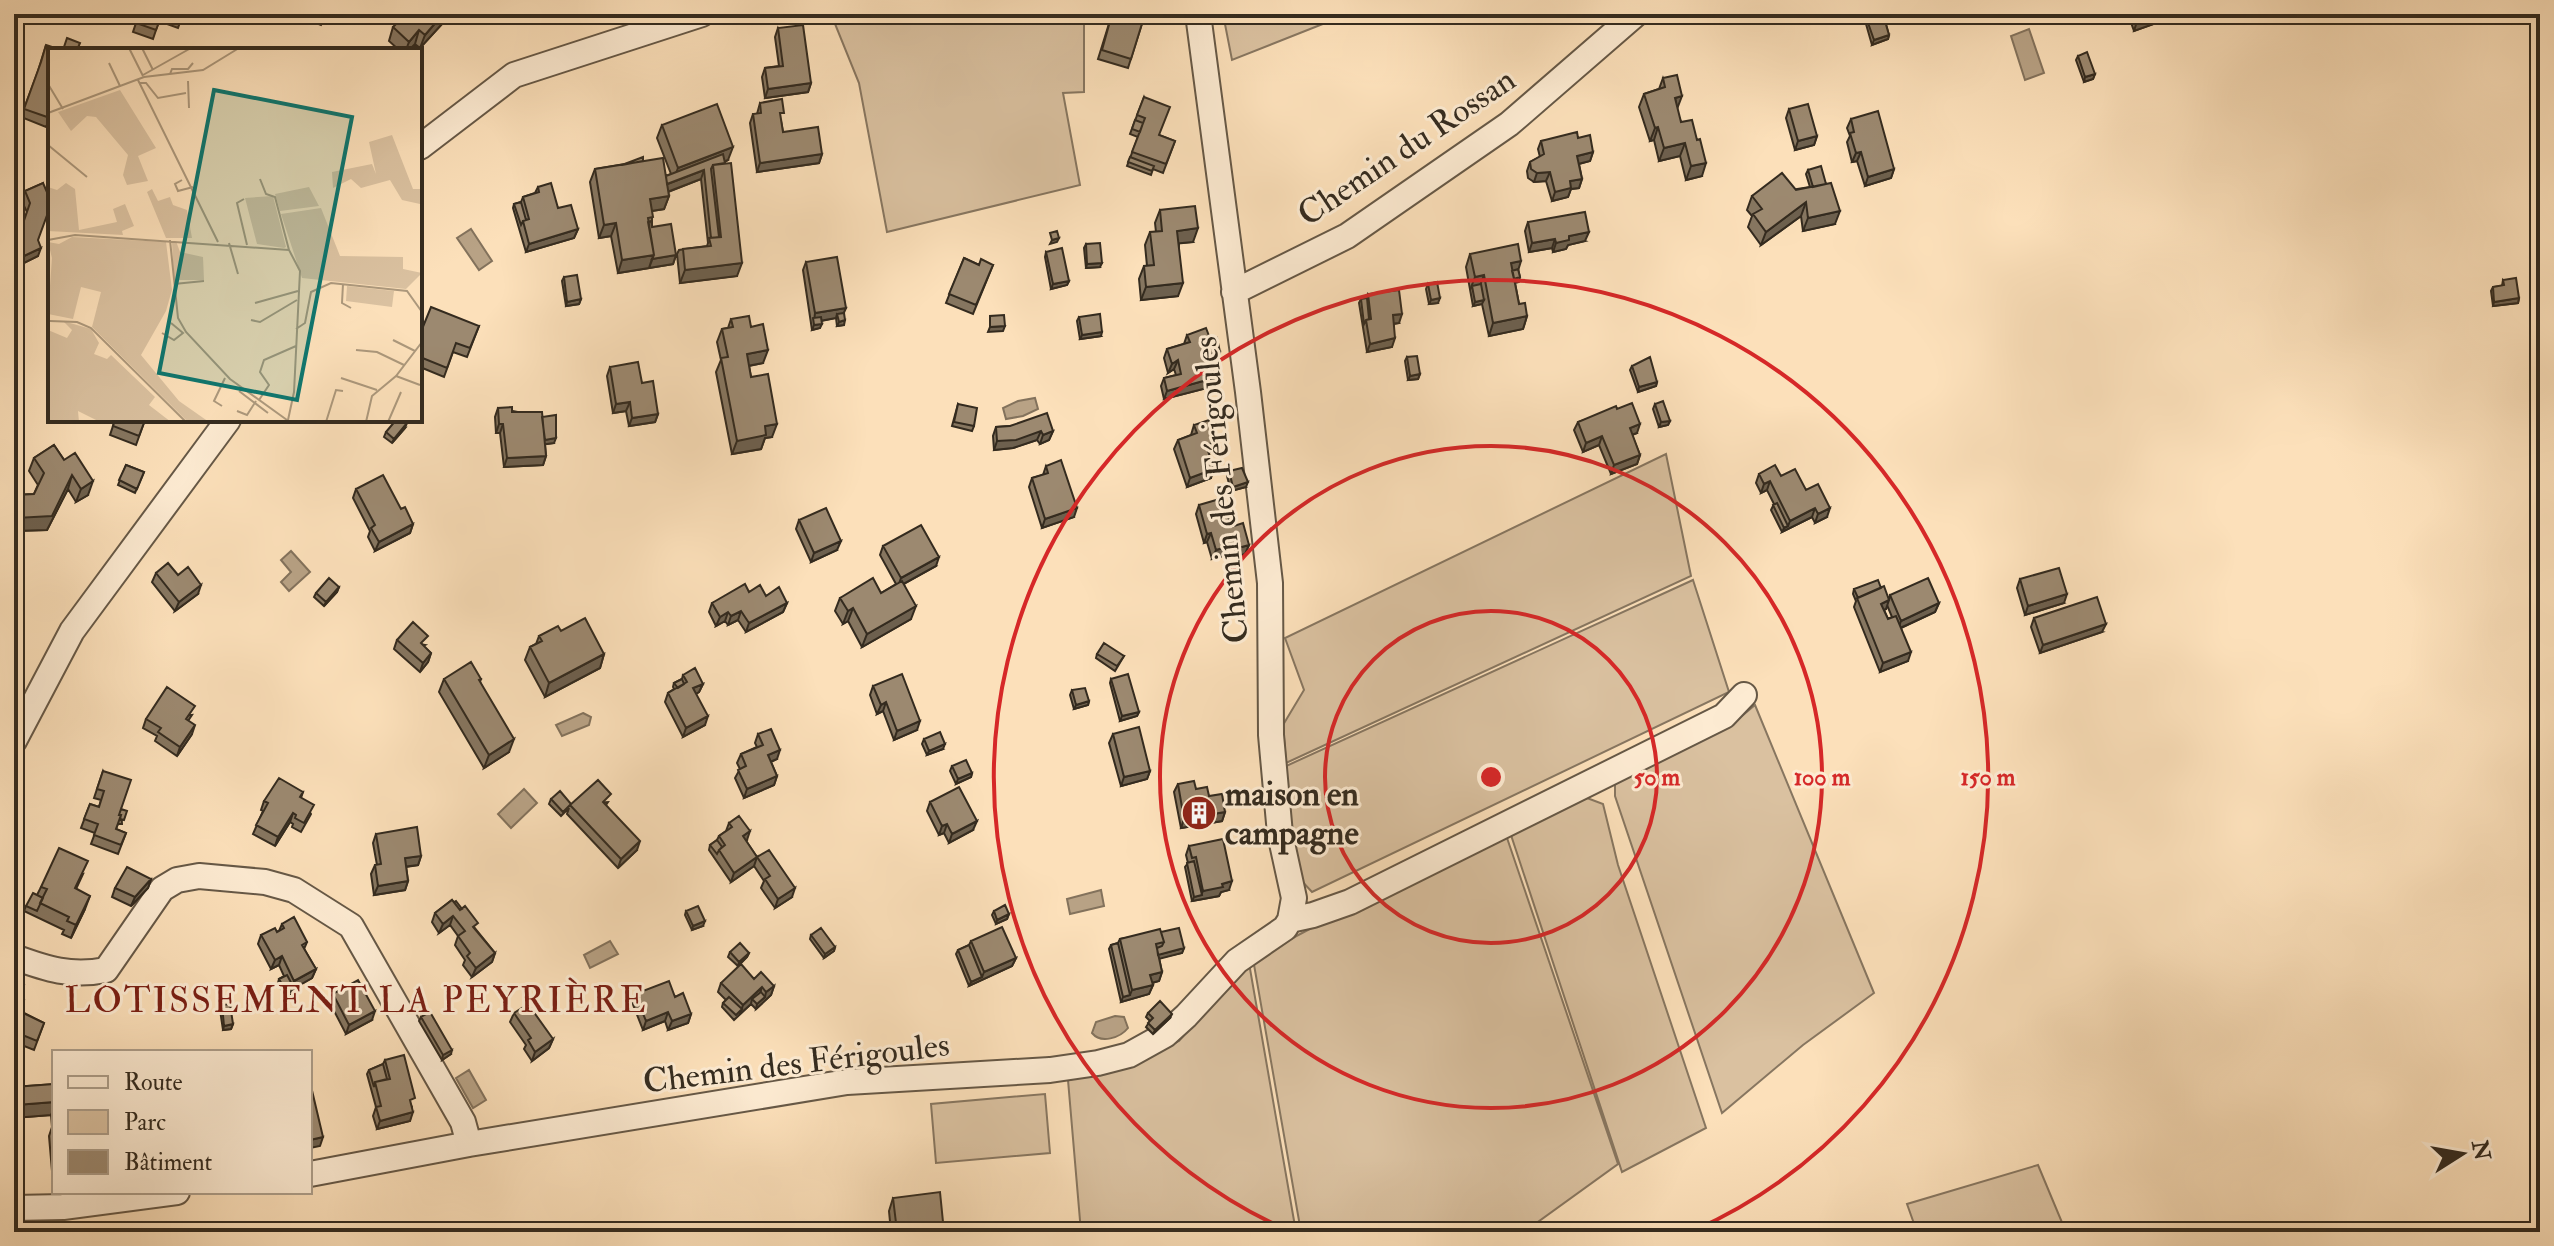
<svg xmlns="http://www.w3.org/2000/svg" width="2554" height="1246" font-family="'IM FELL Double Pica',serif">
  <rect width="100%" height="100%" fill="#fce0ba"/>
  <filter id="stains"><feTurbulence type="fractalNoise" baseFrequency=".0025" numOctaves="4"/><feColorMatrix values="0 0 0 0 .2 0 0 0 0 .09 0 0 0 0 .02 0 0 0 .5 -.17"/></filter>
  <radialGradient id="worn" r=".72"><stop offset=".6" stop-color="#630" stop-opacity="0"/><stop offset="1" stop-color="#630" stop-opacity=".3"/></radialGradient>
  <!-- green -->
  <path fill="#dac1a0" stroke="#877660" stroke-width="2" d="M831,14H1084V92L1063,93L1080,185L887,232L859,83Z
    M1223,14H1348L1232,60Z
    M1666,454L1691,576L1286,763L1283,725L1304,690L1285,638Z
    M1693,580L1729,692L1312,892L1298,877L1284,767Z
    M1755,705L1874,993L1803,1045L1722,1113L1615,796V781L1736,721Z
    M1587,798L1603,804L1618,865L1706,1128L1622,1172L1510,832Z
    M1506,835L1618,1164L1524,1232H1301L1253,959L1321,923Z
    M1249,963L1296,1232H1081L1068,1080L1126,1068L1179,1041Z
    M1045,1094L1050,1153L936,1163L931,1104Z
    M2038,1165L2066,1232H1917L1907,1204Z"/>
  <!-- water -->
  <path fill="#b8a285" stroke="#83725c" stroke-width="2" d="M2029,29L2044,73L2025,80L2011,36Z
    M471,229L492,261L479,270L457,238Z
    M1035,398L1038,409L1023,416L1006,419L1003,408L1018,401Z
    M291,551L310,572L289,591L281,582L291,572L281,560Z
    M583,713L591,717L589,725L562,736L556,725Z
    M524,789L537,803L511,828L498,814Z
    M1101,890L1104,906L1070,914L1067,899Z
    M610,941L618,954L590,968L584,955Z
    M1115,1016L1124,1017L1128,1028C1120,1038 1101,1044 1092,1033L1096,1022Z
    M469,1070L486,1100L473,1108L456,1078Z"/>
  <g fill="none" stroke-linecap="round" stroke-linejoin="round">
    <!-- minor casing -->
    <g stroke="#665846" stroke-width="28">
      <path id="minor" d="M420,147L514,75L702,14
        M1234,292L1347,236L1509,124L1636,14
        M14,741L72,631L228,420
        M1290,920L1313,915L1350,902L1724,716L1744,695
        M14,957C47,969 71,977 106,970L162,889L177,880L199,876L265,882L294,890L351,926L463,1122L469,1144
        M310,1174L469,1144L847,1082L1050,1070L1098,1063L1129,1055L1165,1035L1186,1016L1237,961L1285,928L1290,920L1294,898L1280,834L1271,735L1270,583L1248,392L1198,14
        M14,1208L63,1207L177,1192"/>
    </g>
    <!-- minor -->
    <use href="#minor" stroke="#fdebd2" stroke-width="24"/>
  </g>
  <!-- wall -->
  <path fill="#867660" stroke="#342b1f" stroke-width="2" fill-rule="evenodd" d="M139,14H183L178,28L159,21L153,39L133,32Z
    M293,14H326L321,25Z
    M1112,14H1145L1128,68L1098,59Z
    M1871,14H1883L1889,35L1888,39L1872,45L1866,24L1867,20L1873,18Z
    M2128,14H2177L2176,16L2134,31Z
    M409,20L442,24L420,48L415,44L409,50H399L389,41L393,27Z
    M778,28L811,83L808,92L765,98L762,77L765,68L779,66L775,37Z
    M46,45L50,117L46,127L21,117L38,71Z
    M2078,56L2095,74L2093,79L2084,82L2076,60Z
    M1663,78L1681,122L1702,176L1686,180L1680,156L1659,161L1654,140L1650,141L1639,107L1644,94L1659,89Z
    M1144,97L1159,135L1175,141L1163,173L1153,169L1151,175L1127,166L1138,137L1130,134Z
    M760,103L781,121L783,132L822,154L819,163L757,172L750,123L753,114H757Z
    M1789,109L1817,136L1814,145L1795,150L1786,118Z
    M1851,119L1894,169L1891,178L1865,186L1857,161L1852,162L1847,142L1850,136L1847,128Z
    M662,125L728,160L725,162L737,276L680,283L677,254L679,250L707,246L708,243L701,179L668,192L669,196L664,209L652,211V227L676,255L673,264L618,273L611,236L599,238L590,182L595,169L643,161L666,176L671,174L657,138Z
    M1578,138L1593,152L1590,161L1579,164L1582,179L1579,188L1571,189L1568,197L1552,201L1546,181L1534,182L1528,178L1527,171L1530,162L1540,157L1538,149L1541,141Z
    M1808,170L1835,224L1803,231L1801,216L1761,245L1748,227L1752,216L1747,210L1752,196L1810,187L1806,174Z
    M43,183L38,240V256L14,268V238L18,236L27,212L21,200L25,191Z
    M538,187L578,229L574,238L526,252L513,208L514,204L521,202L523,197L535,193Z
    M1160,210L1193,242L1179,243L1178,296L1141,300L1139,279L1144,266H1147L1145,245L1150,232H1156L1155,223Z
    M1528,222L1585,241L1568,245L1566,249L1553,252L1552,248L1529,252L1525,231Z
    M1086,244L1100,267L1086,268L1084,248Z
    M1046,252L1069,281L1067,285L1051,289L1045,257Z
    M1470,254L1518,269L1520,277L1519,282L1515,283L1519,304L1527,316L1523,329L1489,336L1482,304L1473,306L1466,267Z
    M964,258L979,265H993L973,314L946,303Z
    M806,262L844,313V325L837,326L836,318L821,321L820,328L812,330L803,270Z
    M564,277L581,299L579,304L566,306L562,281Z
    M2503,280L2519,298L2518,303L2493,306L2491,291L2493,287L2502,286Z
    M1428,284L1438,303L1429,304L1426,289Z
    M1368,294L1399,323L1394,324L1392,347L1367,352L1359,303L1361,299L1367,298Z
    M1079,317L1101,336L1080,339L1077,321Z
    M731,319L751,327L763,363L749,366L751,377L772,437L765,438L761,449L732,454L716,372L721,360L717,342L722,329L728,328Z
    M479,326L467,357L453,352L444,377L420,367V334Z
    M1187,335L1217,361L1211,362L1214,378L1211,387L1164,399L1161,386L1164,378L1176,375L1174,369L1168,373L1164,358L1167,349L1184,344Z
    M1407,357L1420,374L1418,379L1408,380L1405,361Z
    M1632,366L1657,382L1656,386L1638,392L1630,370Z
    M610,367L642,383L658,414L655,422L629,426L626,411L613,413L607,376Z
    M958,404L974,426L972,431L952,426Z
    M1655,404L1670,421L1668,425L1659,427L1653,409Z
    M498,408L542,417L554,443L545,444L546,456L543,465L504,467L500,433H496L495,417Z
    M1617,409L1637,433L1632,435L1640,455L1637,464L1611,474L1599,445L1583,452L1574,430L1578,422Z
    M115,420H145L136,445L110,435Z
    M1194,425L1216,442L1213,451L1209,452L1211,478L1187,487L1174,449L1178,440L1191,435Z
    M1010,426L1053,431L1049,440L1040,444L1037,440L1013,448L994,450L993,436L996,427Z
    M405,428L392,443L384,437L386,432Z
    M54,445L88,495L76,502L68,489L47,530L14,531L15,495L34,494L38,485L29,471L34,458Z
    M126,465L144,472L135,493L118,485Z
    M1046,466L1074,517L1042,528L1029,487L1032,478L1043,475Z
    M1229,471L1246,487L1231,491L1227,476Z
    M1759,474L1781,476L1806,490L1827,517L1815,523L1812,517L1782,532L1771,510L1774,504L1767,490L1761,493L1756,483Z
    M356,489L401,509L413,524L410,533L375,551L368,537L370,531L353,498Z
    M1199,505L1231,527L1249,545L1245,554L1234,557L1233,553L1212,559L1207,542L1204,543L1196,514Z
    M799,520L837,550L811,562L796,529Z
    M883,546L936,566L904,584L911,619L862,647L848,621L843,624L835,611L840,598L881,593L896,584L880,555Z
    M156,573L198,594L175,611L152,582Z
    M2020,579L2064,603L2025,615L2017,588Z
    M339,587L337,592L324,606L314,597L316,593Z
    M1881,588L1889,599L1890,595L1939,603L1935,612L1901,628L1908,661L1880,672L1854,607L1856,601L1853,594L1854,589ZM1887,605L1892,617L1888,619L1884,610L1886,609Z
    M749,592L787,603L783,612L746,632L738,620L728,625L725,621L716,626L709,612L712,603Z
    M2034,618L2102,632L2040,653L2031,627Z
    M561,631L604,654L600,668L545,697L525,660L530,647L536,644L539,636Z
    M397,640L425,645L423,646L431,653L428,662L420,672L394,649Z
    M1097,654L1124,656L1115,671L1096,658Z
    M683,675L703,684L699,692L696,694L705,725L683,737L665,702L668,693L674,689L673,687L674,683L682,679Z
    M444,679H481L480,682L509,752L484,768L439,692Z
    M1111,679L1139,712L1137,716L1120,721L1110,683Z
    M873,686L917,730L894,740L883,711L877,714L870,695Z
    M1072,690L1089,701L1088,705L1074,709L1070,695Z
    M192,715L188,721L192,734L177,756L155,741L157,736L143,728L146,719Z
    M758,734L777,759L771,762L777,776L774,785L744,798L735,778L740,769L737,763L741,754L757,747L755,743Z
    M1113,734L1150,771L1147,779L1121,786L1109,743Z
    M924,739L943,749L927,755L922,744Z
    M952,766L972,773L971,777L956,784L950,771Z
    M103,771L121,809L122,824H118L116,829L126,833L118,854L91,844L95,833L81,828L90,804L99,807L101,800L94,798Z
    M1178,784L1196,789L1209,796L1225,812L1222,821L1181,828L1174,792Z
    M303,792L301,798L311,814L301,832L292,827L293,824L290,822L275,846L253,834L263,811L261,810L264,801Z
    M551,799L571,804L608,802L606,805L637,850L618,868L567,814L569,808L561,816L549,804Z
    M930,802L973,830L949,843L944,833L939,835L927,811Z
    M729,823L747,840L746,841L757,857L792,897L775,908L761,888L764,881L754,866L731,882L709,850L710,845L717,840L719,836L726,831Z
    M376,834L421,856L418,865L406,867L408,881L405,890L374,895L371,874L375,865H377L373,843Z
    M1189,846L1229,890L1221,892L1219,896L1192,901L1185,867L1188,863L1186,855Z
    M83,874L76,889L85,909L71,938L62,934L64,930L24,911L26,906L37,895L41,887Z
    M151,879L148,888L131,906L112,897L115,888Z
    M452,900L495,953L492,962L472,977L463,965L465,960L455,945L458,936L450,925L439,933L432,922L435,913Z
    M686,911L703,926L692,930L685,915Z
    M994,911L1009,914L1007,919L996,924L992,915Z
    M282,924L307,942L304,949L316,969L312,978L294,988L295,990L293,994L285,998L278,983L279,979L284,976L279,965L271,969L258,944L261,935L279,931Z
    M1161,932L1184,948L1182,953L1159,958L1162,972L1159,981L1152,983L1153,985L1149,994L1121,1002L1109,949L1111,945L1118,943L1120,939Z
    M811,935L835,947L834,951L824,958L810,939Z
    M971,941L1016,958L1012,966L969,986L956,954L958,950L969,945Z
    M730,952L749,953L747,957L738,966L728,957Z
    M754,979L774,986L771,995L756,1009L751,1004L734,1020L722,1007L723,1003L726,1000L718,992L721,983Z
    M14,981L19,999L20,1011L44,1023L34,1050L14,1042Z
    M333,994L372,1020L346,1034L330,1003Z
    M635,994L675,997L691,1014L688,1023L668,1030L665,1021L643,1030L632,1002Z
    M222,1005L233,1024L231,1029L223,1030L220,1010Z
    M514,1013L553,1039L549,1048L532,1061L524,1049L526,1045L510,1022Z
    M1148,1013L1170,1018L1153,1034L1146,1027L1150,1021L1146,1017Z
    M421,1017L451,1054L442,1060L419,1021Z
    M385,1060L412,1107L410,1121L377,1129L373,1116L376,1107L367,1074L369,1070L383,1064Z
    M54,1084V1171H52L49,1136L52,1127L51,1115L14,1118V1087Z
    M893,1198L944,1232H891L889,1211Z"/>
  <!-- shaded-wall -->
  <path fill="#6d604e" stroke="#342b1f" stroke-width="2" d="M443,14H445L442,24L420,48L425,35Z
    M2149,14H2177L2176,16L2134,31L2138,18Z
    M419,30L415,44L409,50H406L409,42Z
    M1889,35L1888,39L1872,45L1874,40Z
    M2095,74L2093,79L2084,82L2085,77Z
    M811,83L808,92L765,98L768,89Z
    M1682,96L1677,109L1675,98Z
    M1658,127L1654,140L1650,141L1655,128Z
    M1817,136L1814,145L1795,150L1798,141Z
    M1685,143L1680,156L1659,161L1664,148Z
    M733,147L728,160L673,181L678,168Z
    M1593,152L1590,161L1574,165L1577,156Z
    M1861,152L1857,161L1852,162L1856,153Z
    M822,154L819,163L757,172L760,163Z
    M1706,163L1702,176L1686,180L1691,166Z
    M1894,169L1891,178L1865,186L1868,177Z
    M704,170L701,179L662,194L665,185Z
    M1550,172L1546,181L1534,182L1537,173Z
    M1582,179L1579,188L1571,189L1568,197L1552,201L1555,192L1570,181Z
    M669,196L664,209L645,212L650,199Z
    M1806,202L1801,216L1761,245L1766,232Z
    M1840,211L1835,224L1803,231L1808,218Z
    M616,223L611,236L599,238L604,225Z
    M1198,228L1193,242L1172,244L1177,231Z
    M578,229L574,238L526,252L529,244Z
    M1589,232L1585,241L1568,245L1566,249L1553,252L1556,243L1569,236Z
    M1059,238L1057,242L1050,244L1052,240Z
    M1555,239L1552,248L1529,252L1532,243Z
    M41,248L38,256L14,268V264L22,260L24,256Z
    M654,255L649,268L618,273L622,260Z
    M676,255L673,264L649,268L652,259Z
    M1521,261L1517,274L1508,272L1511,263Z
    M742,263L737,276L680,283L685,270Z
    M1102,263L1100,267L1086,268L1087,264Z
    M1484,275L1479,288L1472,286L1470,290L1475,277Z
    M1069,281L1067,285L1051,289L1053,284Z
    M1183,283L1178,296L1141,300L1146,287Z
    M1440,298L1438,303L1429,304L1431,300Z
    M2519,298L2518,303L2493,306L2494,302Z
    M581,299L579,304L566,306L567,302Z
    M1484,300L1482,304L1473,306L1475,302Z
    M846,308L842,317L837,314L836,318L814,322L815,313Z
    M1402,314L1399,323L1389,324L1393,315Z
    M1527,316L1523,329L1489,336L1493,323Z
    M845,320L844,325L837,326L839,322Z
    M822,324L820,328L812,330L814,325Z
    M1005,326L1003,331L988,332L990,327Z
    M1102,332L1101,336L1080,339L1082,335Z
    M1395,338L1392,347L1367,352L1370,344Z
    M768,350L763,363L742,367L747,354Z
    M1220,352L1217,361L1206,363L1209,354Z
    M1178,360L1174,369L1168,373L1172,364Z
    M1420,374L1418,379L1408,380L1410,376Z
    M1214,378L1211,387L1164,399L1167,391Z
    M1657,382L1656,386L1638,392L1639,387Z
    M630,402L626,411L613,413L616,404Z
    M658,414L655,422L629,426L632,418Z
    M1670,421L1668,425L1659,427L1661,422Z
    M407,423L405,428L392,443L394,439Z
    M499,424H503L500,433H496Z
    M777,424L772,437L765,438L761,449L732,454L737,441L765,426Z
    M1640,424L1637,433L1626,437L1630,428Z
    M1041,431L1037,440L1013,448L994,450L997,441Z
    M1053,431L1049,440L1040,444L1043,435Z
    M1602,436L1599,445L1583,452L1586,443Z
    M556,438L554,443L540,445L542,440Z
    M1216,442L1213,451L1203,454L1206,445Z
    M1640,455L1637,464L1611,474L1614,465Z
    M546,456L543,465L504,467L507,458Z
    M1214,469L1211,478L1187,487L1190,478Z
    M72,475L68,489L47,530L14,531V524L16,518Z
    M93,481L88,495L76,502L81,489Z
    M1770,481L1767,490L1761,493L1764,484Z
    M1248,482L1246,487L1231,491L1233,487Z
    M1077,508L1074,517L1042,528L1045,519Z
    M1815,508L1812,517L1782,532L1784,528L1788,526L1790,521Z
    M1830,508L1827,517L1815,523L1818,514Z
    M413,524L410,533L375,551L379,542Z
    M1211,533L1207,542L1204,543L1207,534Z
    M841,541L837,550L811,562L814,553Z
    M1236,544L1233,553L1212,559L1216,550Z
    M1249,545L1245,554L1234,557L1238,548Z
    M939,557L936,566L898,587L901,578Z
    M201,585L198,594L175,611L179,602Z
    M339,587L337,592L324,606L326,602Z
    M2067,594L2064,603L2025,615L2028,606Z
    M1889,600L1886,609L1878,613L1881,604Z
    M787,603L783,612L746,632L749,623Z
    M1939,603L1935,612L1898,629L1901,621Z
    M916,606L911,619L862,647L867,634Z
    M853,608L848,621L843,624L848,611Z
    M741,611L738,620L728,625L731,616Z
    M728,612L725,621L716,626L720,617Z
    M2106,624L2102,632L2040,653L2043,645Z
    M1911,652L1908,661L1880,672L1883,663Z
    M431,653L428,662L420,672L423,663Z
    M604,654L600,668L545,697L549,683Z
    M703,684L699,692L690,697L693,688Z
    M1089,701L1088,705L1074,709L1076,705Z
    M886,702L883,711L877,714L881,705Z
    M1139,712L1137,716L1120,721L1122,716Z
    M708,716L705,725L683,737L686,728Z
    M920,721L917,730L894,740L897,731Z
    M195,725L192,734L177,756L180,747Z
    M514,739L509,752L484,768L489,755Z
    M945,744L943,749L927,755L929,751Z
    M780,750L777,759L765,764L768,755Z
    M1150,771L1147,779L1121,786L1124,777Z
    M972,773L971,777L956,784L958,779Z
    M777,776L774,785L744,798L747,789Z
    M1225,812L1222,821L1181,828L1184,819Z
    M293,813L290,822L275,846L278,837Z
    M977,821L973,830L949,843L952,834Z
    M947,824L944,833L939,835L942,826Z
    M750,831L747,840L740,845L743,836Z
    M640,841L637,850L618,868L621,859Z
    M421,856L418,865L402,867L405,858Z
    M757,857L754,866L731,882L734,873Z
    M151,879L148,888L131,906L135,897Z
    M408,881L405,890L374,895L378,886Z
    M1232,881L1229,890L1221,892L1219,896L1192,901L1194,897L1201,895L1203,891L1222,884Z
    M795,888L792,897L775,908L778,899Z
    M90,896L85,909L71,938L76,925Z
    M1009,914L1007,919L996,924L997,920Z
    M453,916L450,925L439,933L443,924Z
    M705,921L703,926L692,930L693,926Z
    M835,947L834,951L824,958L825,954Z
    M1184,948L1182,953L1155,960L1156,955Z
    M495,953L492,962L472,977L476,968Z
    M749,953L747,957L738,966L739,962Z
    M282,956L279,965L271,969L275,960Z
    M1016,958L1012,966L969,986L971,982L982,977L984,972Z
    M316,969L312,978L291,990L294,981Z
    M1162,972L1159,981L1147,984L1150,975Z
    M1153,985L1149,994L1121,1002L1123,997L1130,995L1132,990Z
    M774,986L771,995L756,1009L757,1004L765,997L766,992Z
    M762,987L759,996L752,999L751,1004L740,1014L743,1005Z
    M295,990L293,994L285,998L287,993Z
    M375,1011L372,1020L346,1034L349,1025Z
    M668,1012L665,1021L643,1030L646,1021Z
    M691,1014L688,1023L668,1030L672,1021Z
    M1172,1014L1170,1018L1153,1034L1155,1030Z
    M233,1024L231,1029L223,1030L224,1026Z
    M553,1039L549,1048L532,1061L535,1052Z
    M452,1050L451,1054L442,1060L443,1055Z
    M54,1102V1108L51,1115L14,1118V1111L16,1105Z
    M413,1112L410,1121L377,1129L380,1121Z
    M323,1137L320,1146L310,1148V1140Z"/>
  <!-- building -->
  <path fill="#9c8970" stroke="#342b1f" stroke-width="2" d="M139,14H162L156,30L136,23Z
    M167,14H183L181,19Z
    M312,14H326L323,20L311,16Z
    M414,14H443L425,35L419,30L409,42L393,27L404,16L409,20Z
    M1112,14H1145L1131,59L1102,50Z
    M1874,14H1883L1889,35L1874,40L1867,20L1876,18Z
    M2137,14H2149L2138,18Z
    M803,25L811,83L768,89L765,68L783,66L778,28Z
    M67,38L80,43L77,50H63Z
    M46,45L61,50H50V118L24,109L41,62Z
    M2087,52L2095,74L2085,77L2078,56Z
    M1677,75L1682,96L1675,98L1681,122L1692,120L1697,140L1700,139L1706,163L1691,166L1685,143L1664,148L1658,127L1655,128L1644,94L1665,87L1663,78Z
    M1144,97L1170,107L1159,135L1175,141L1166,164L1132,152L1145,118L1137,115Z
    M782,99L784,113H780L783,132L818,127L822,154L760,163L753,114L761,113L760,103Z
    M717,104L733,147L678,168L662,125Z
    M1808,104L1817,136L1798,141L1789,109Z
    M1878,111L1894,169L1868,177L1861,152L1856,153L1850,133L1854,132L1851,119Z
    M1135,120L1143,123L1140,132L1132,129Z
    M1577,132L1578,138L1590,135L1593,152L1577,156L1582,179L1570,181L1571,188L1555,192L1550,172L1537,173L1531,169L1530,162L1544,154L1541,141Z
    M723,154L725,163L713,165L711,169L719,237L711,238L704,170L667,184L666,176Z
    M643,157V161L622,165Z
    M1130,157L1154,166L1152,171L1128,162Z
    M663,158L669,196L650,199L653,217L648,218L654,255L622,260L616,223L604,225L595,169Z
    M731,163L742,263L685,270L683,249L711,246L709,238L721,237L713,165Z
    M1821,166L1826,184L1813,187L1808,170Z
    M1782,173L1796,190L1831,183L1840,211L1808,218L1806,202L1766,232L1753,214L1762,209L1752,196Z
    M43,183L50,199V207L38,240L41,248L24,256L17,241L30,203L25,191Z
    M551,183L558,208L571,205L578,229L529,244L523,221L529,219L523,197L539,192L538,187Z
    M521,202L526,220L523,221L521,225L514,204Z
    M1195,206L1198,228L1177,231L1183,283L1146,287L1144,266L1154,265L1150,232L1162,231L1160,210Z
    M1585,212L1589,232L1569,236V240L1556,243L1555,239L1532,243L1528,222Z
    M651,221L652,227L671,224L676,255L652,259L654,255L648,222Z
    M1057,231L1059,238L1052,240L1050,233Z
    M18,236L15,245L22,260L14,264V238Z
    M1100,243L1102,263L1087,264L1086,244Z
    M1518,244L1521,261L1511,263L1519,304L1525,303L1527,316L1493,323L1484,275L1475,277L1470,254Z
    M1062,248L1069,281L1053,284L1046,252Z
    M837,257L846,308L815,313L806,262Z
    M964,258L979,265L981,259L993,265L976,305L949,294Z
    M1518,269L1520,277L1514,279L1512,271Z
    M577,275L581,299L567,302L564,277Z
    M2516,278L2519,298L2494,302L2493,287L2504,285L2503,280Z
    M1437,282L1440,298L1431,300L1428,284Z
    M1481,284L1484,300L1475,302L1472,286Z
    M1399,290L1402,314L1393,315L1395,338L1370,344L1366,320L1371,319L1368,294Z
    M1367,298L1369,319L1366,320L1364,324L1361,299Z
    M431,307L479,326L470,348L456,343L447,368L420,357V334Z
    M844,313L845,320L839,322L837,314Z
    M1100,314L1102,332L1082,335L1079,317Z
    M1004,315L1005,326L990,327V316Z
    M749,316L751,327L763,324L768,350L747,354L751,377L768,374L777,424L765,426L766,435L737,441L721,358L728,357L722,329L733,327L731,319Z
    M821,317L822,324L814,325L813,318Z
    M1206,328L1211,341L1217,338L1220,352L1209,354L1214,378L1167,391L1164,378L1181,374L1178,360L1172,364L1167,349L1190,342L1187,335Z
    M1417,356L1420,374L1410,376L1407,357Z
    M1650,357L1657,382L1639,387L1632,366Z
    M638,362L642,383L653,381L658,414L632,418L630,402L616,404L610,367Z
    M1663,401L1670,421L1661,422L1655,404Z
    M1632,403L1640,424L1630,428L1640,455L1614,465L1602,436L1586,443L1578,422L1616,406L1617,409Z
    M958,404L977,408L974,426L954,422Z
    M512,407V412H542L546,456L507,458L503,424H499L498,408Z
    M1047,413L1053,431L1043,435L1041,431L1016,440L997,441L996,427L1010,426Z
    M556,415V438L545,440L542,417Z
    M115,420H145L139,436L113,426Z
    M396,420H403L407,423L394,439L386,432Z
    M1209,420L1216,442L1206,445L1214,469L1190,478L1178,440L1197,433L1194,425Z
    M54,445L64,460L75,453L93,481L81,489L72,475L52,516L16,518L15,495L34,494L44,473L34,458Z
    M1061,460L1077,508L1045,519L1032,478L1048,473L1046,466Z
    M126,465L144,472L137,489L119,480Z
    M1775,465L1781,476L1795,469L1806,490L1818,484L1830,508L1818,514L1815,508L1790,521L1770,481L1764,484L1759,474Z
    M1242,468L1248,482L1233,487L1229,471Z
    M383,475L401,509L405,507L413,524L379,542L371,528L375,525L356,489Z
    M1223,498L1231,527L1243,523L1249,545L1238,548L1236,544L1216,550L1211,533L1207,534L1199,505Z
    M1777,503L1788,526L1784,528L1773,505Z
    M826,508L841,541L814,553L799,520Z
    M921,525L939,557L901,578L883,546Z
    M168,563L178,575L188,567L201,585L179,602L156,573Z
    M2059,568L2067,594L2028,606L2020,579Z
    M329,578L339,587L326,602L316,593Z
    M873,578L881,593L902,581L916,606L867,634L853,608L848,611L840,598Z
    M1928,578L1939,603L1901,621L1890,595Z
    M1878,580L1881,588L1858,598L1854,589Z
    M745,584L749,592L760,585L766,596L779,587L787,603L749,623L741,611L731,616L728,612L720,617L712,603Z
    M1884,586L1889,600L1881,604L1888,619L1896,616L1911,652L1883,663L1857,598Z
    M2097,597L2106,624L2043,645L2034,618Z
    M585,618L604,654L549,683L530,647L542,641L539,636L558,626L561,631Z
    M14,619L20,622L14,639Z
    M413,622L428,636L421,643L431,653L423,663L397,640Z
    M1104,643L1124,656L1117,666L1097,654Z
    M471,662L481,679L479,680L514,739L489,755L444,679Z
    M695,668L703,684L693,688L708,716L686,728L668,693L687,682L683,675Z
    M902,674L920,721L897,731L886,702L881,705L873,686Z
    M1128,674L1139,712L1122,716L1111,679Z
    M682,679L684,684L678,688L674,683Z
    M167,687L195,706L186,719L195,725L180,747L158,732L161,728L146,719Z
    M1085,688L1089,701L1076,705L1072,690Z
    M1139,727L1150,771L1124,777L1113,734Z
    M771,729L780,750L768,755L777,776L747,789L738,770L746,766L741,754L763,745L758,734Z
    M940,732L945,744L929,751L924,739Z
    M966,760L972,773L958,779L952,766Z
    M103,771L131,780L119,815H121L116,829L126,833L121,845L94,835L98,824L84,819L90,804L99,807L104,791L97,789Z
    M279,778L303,792L300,797L314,805L304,823L295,818L296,815L293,813L278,837L256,825L268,803L264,801Z
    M598,780L611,794L603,802L640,841L621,859L570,805Z
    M1194,781L1196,789L1207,787L1209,796L1222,794L1225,812L1184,819L1178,784Z
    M959,787L977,821L952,834L947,824L942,826L930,802Z
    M560,791L571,804L563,812L551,799Z
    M121,809L127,811L124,820L120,819L121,815H119Z
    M739,816L750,831L743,836L757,857L769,850L795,888L778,899L765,879L770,876L757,857L734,873L719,850L725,845L719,836L732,827L729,823Z
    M417,827L421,856L405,858L408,881L378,886L375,865L381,864L376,834Z
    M1223,839L1232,881L1222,884L1223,887L1203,891L1196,857L1192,858L1189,846Z
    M717,840L722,847L719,850L717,854L710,845Z
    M59,848L88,861L75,888L90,896L76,925L67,921L69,917L40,903L47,889L41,887Z
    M1194,861L1202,895L1194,897L1187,863Z
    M127,867L151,879L135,897L115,888Z
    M33,893L43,898L37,911L26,906Z
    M452,900L460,910L465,906L478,923L473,927L495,953L476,968L467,956L470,953L458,936L465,931L453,916L443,924L435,913Z
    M456,901L462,909L460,910L454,902Z
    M1005,905L1009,914L997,920L994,911Z
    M698,906L705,921L693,926L686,911Z
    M294,917L307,942L302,945L316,969L294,981L282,956L275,960L261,935L275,928L277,932L284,928L282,924Z
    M1002,927L1016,958L984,972L971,941Z
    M821,928L835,947L825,954L811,935Z
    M1179,928L1184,948L1158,955L1157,948L1162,946L1164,942L1161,932Z
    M1160,929L1164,942L1156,944L1162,972L1150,975L1153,985L1132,990L1120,939Z
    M740,943L749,953L739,962L730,952Z
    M1118,943L1130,995L1123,997L1111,945Z
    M969,945L982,977L971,982L958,950Z
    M741,964L754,979L761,972L774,986L766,992L762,987L743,1005L721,983Z
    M287,975L295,990L287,993L279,979Z
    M358,980L375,1011L349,1025L333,994Z
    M14,981L24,985L18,998L24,1000L19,1011L44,1023L37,1041L15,1032L17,1028L14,1027Z
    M669,981L675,997L683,993L691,1014L672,1021L668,1012L646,1021L635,994Z
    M761,992L765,997L757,1004L752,999Z
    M729,997L742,1009L736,1015L723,1003Z
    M1160,1001L1172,1014L1155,1030L1148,1023L1153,1018L1148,1013Z
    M230,1004L233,1024L224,1026L222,1005Z
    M528,1004L553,1039L535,1052L528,1040L531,1038L514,1013Z
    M430,1012L452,1050L443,1055L421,1017Z
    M404,1055L415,1098L410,1100L413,1112L380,1121L376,1107L381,1106L375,1082L390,1079L385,1060Z
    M383,1064L387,1079L375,1082L374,1087L369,1070Z
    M310,1082L323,1137L310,1140Z
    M54,1084V1102L16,1105L14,1087Z
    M940,1192L944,1232H901V1230L897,1231L893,1198Z"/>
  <!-- distance rings -->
  <g fill="none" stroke="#d62828" stroke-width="4">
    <circle cx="1491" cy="777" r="166"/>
    <circle cx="1491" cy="777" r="331"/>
    <path d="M1289 1231A497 497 0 1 1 1693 1231"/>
  </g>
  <!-- icons -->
  <defs>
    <g id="building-disc" transform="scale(1.8)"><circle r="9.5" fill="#8f2418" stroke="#fdebd2"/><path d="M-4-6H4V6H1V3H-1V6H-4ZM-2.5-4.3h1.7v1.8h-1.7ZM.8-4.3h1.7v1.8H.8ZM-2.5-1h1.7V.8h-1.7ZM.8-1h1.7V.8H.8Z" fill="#fff"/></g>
  </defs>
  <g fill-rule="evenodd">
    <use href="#building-disc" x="1199" y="813"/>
  </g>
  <g text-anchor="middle" stroke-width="6" stroke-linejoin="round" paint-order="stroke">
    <!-- street labels -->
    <g font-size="34" fill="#342b1f" stroke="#fdebd2">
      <text transform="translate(1406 146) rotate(-34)" y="12">Chemin du Rossan</text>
      <text transform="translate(1220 490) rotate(-96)" y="12">Chemin des Férigoules</text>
      <text transform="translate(796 1062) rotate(-7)" y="12">Chemin des Férigoules</text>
    </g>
    <!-- poi labels -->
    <g font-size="34" font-weight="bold" fill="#342b1f" stroke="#fdebd2" text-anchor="start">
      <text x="1225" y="805">maison en<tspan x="1225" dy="39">campagne</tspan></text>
    </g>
    <!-- neighbourhood labels -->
    <g font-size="36" letter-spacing="2" fill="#7a1f14" stroke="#fdebd2">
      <text x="356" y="1012">LOTISSEMENT LA PEYRIÈRE</text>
    </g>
  </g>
  <!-- overview -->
  <g transform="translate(48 48)">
    <rect width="374" height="374" fill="#fce0ba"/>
    <path d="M72,42L108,100L90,108L100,133L79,137L75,127L80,107L48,69L39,68L23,83L10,64ZM344,87L365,141H374L372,156L354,152L342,132L313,140L303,131L285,140L284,124L324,116L328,126L321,94ZM18,135L27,141L31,182L69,174L65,161L77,156L86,178L74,183L75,187L0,183V139L9,142ZM261,139L271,158L232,163L227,146ZM104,141L110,153L122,149L125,157L139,162L144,190H118L99,144ZM225,148L238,199L236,200L209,196L197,150ZM273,160L292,208L355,209V221L374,225L358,241L254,230L233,166ZM24,189L118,194L124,242L118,263L93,307L131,353L161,374H140L44,279L53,244L33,239L25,271L0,266L4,210L0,194L11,196ZM128,193L132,204L155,209L156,232H126L124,194ZM299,238L346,243L344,259L298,253ZM15,273L43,281L51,295L46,306L59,311L63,307L107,349L101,357L123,374H52L30,363L31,374H0V282L19,290L24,282Z" fill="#dac1a0"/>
    <path fill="none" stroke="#ac987c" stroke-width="2" d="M81,0L95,28M94,0L105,22M61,15L72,38M122,26L124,21H140L145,15M95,27L143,0M90,32L170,194M140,33L141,60M91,35H98L110,50L138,45M0,36L15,61M0,65L96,29L155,22L191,0M0,97L39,129M212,131L218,146L227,149L241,202L252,223L246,344L240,372M134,132L127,136L130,143L145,139M196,151L189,155L199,197M0,192L27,187L241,202M122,192L130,270L138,284L182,331L239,372M181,195L190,226M126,236L156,233M295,236L294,255L303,260M207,255L250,243M203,272L212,274L249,252M2,273L29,274L43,280L138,374M248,281L257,275L263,244L283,235L359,243L374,264M114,285L126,292L135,285L123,275M345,292L367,303M308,302L329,304L356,317M348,328L372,337M293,330L329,342M191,343L220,365M211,352L221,337L212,324L216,312L248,298M174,358L166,353L177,330M189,363L199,367L208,353M278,374L288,342L295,343M318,374L324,348L348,328L374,294M340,374L353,344"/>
    <path fill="#0f766e" fill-opacity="0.15" stroke="#0f766e" stroke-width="4" d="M166,42L304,69L249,352L111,325Z"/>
    <rect width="374" height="374" fill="none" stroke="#342b1f" stroke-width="4"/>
  </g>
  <circle cx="1491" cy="777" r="12" fill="#d62828" stroke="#fdebd2" stroke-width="4"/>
  <g font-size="24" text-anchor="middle" font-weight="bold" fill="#d62828" stroke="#fdebd2" stroke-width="6" stroke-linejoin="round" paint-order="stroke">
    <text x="1657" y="785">50 m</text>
    <text x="1822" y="785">100 m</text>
    <text x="1988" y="785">150 m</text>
  </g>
  <!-- margin -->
  <rect width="2554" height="1246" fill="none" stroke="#fce0ba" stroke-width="48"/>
  <rect x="16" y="16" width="2522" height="1214" fill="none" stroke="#342b1f" stroke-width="4"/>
  <rect x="24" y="24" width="2506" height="1198" fill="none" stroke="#342b1f" stroke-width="2"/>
  <!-- legend -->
  <rect x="52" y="1050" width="260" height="144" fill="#fdebd2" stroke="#ad9e8a" stroke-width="2"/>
  <rect x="68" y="1076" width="40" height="12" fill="#fdebd2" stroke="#ad9e8a" stroke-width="2"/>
  <text x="124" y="1090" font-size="24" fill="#342b1f">Route</text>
  <rect x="68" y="1110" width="40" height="24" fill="#dac1a0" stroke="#ad9e8a" stroke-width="2"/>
  <text x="124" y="1130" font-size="24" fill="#342b1f">Parc</text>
  <rect x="68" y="1150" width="40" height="24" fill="#9c8970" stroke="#ad9e8a" stroke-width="2"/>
  <text x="124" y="1170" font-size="24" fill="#342b1f">Bâtiment</text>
  <!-- north arrow -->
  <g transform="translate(2462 1154) rotate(79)" stroke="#fdebd2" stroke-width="6" paint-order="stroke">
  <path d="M0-6L14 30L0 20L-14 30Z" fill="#342b1f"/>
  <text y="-12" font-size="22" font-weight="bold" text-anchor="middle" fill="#342b1f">N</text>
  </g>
  <rect width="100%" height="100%" filter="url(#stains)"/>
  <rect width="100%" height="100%" fill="url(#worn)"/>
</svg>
